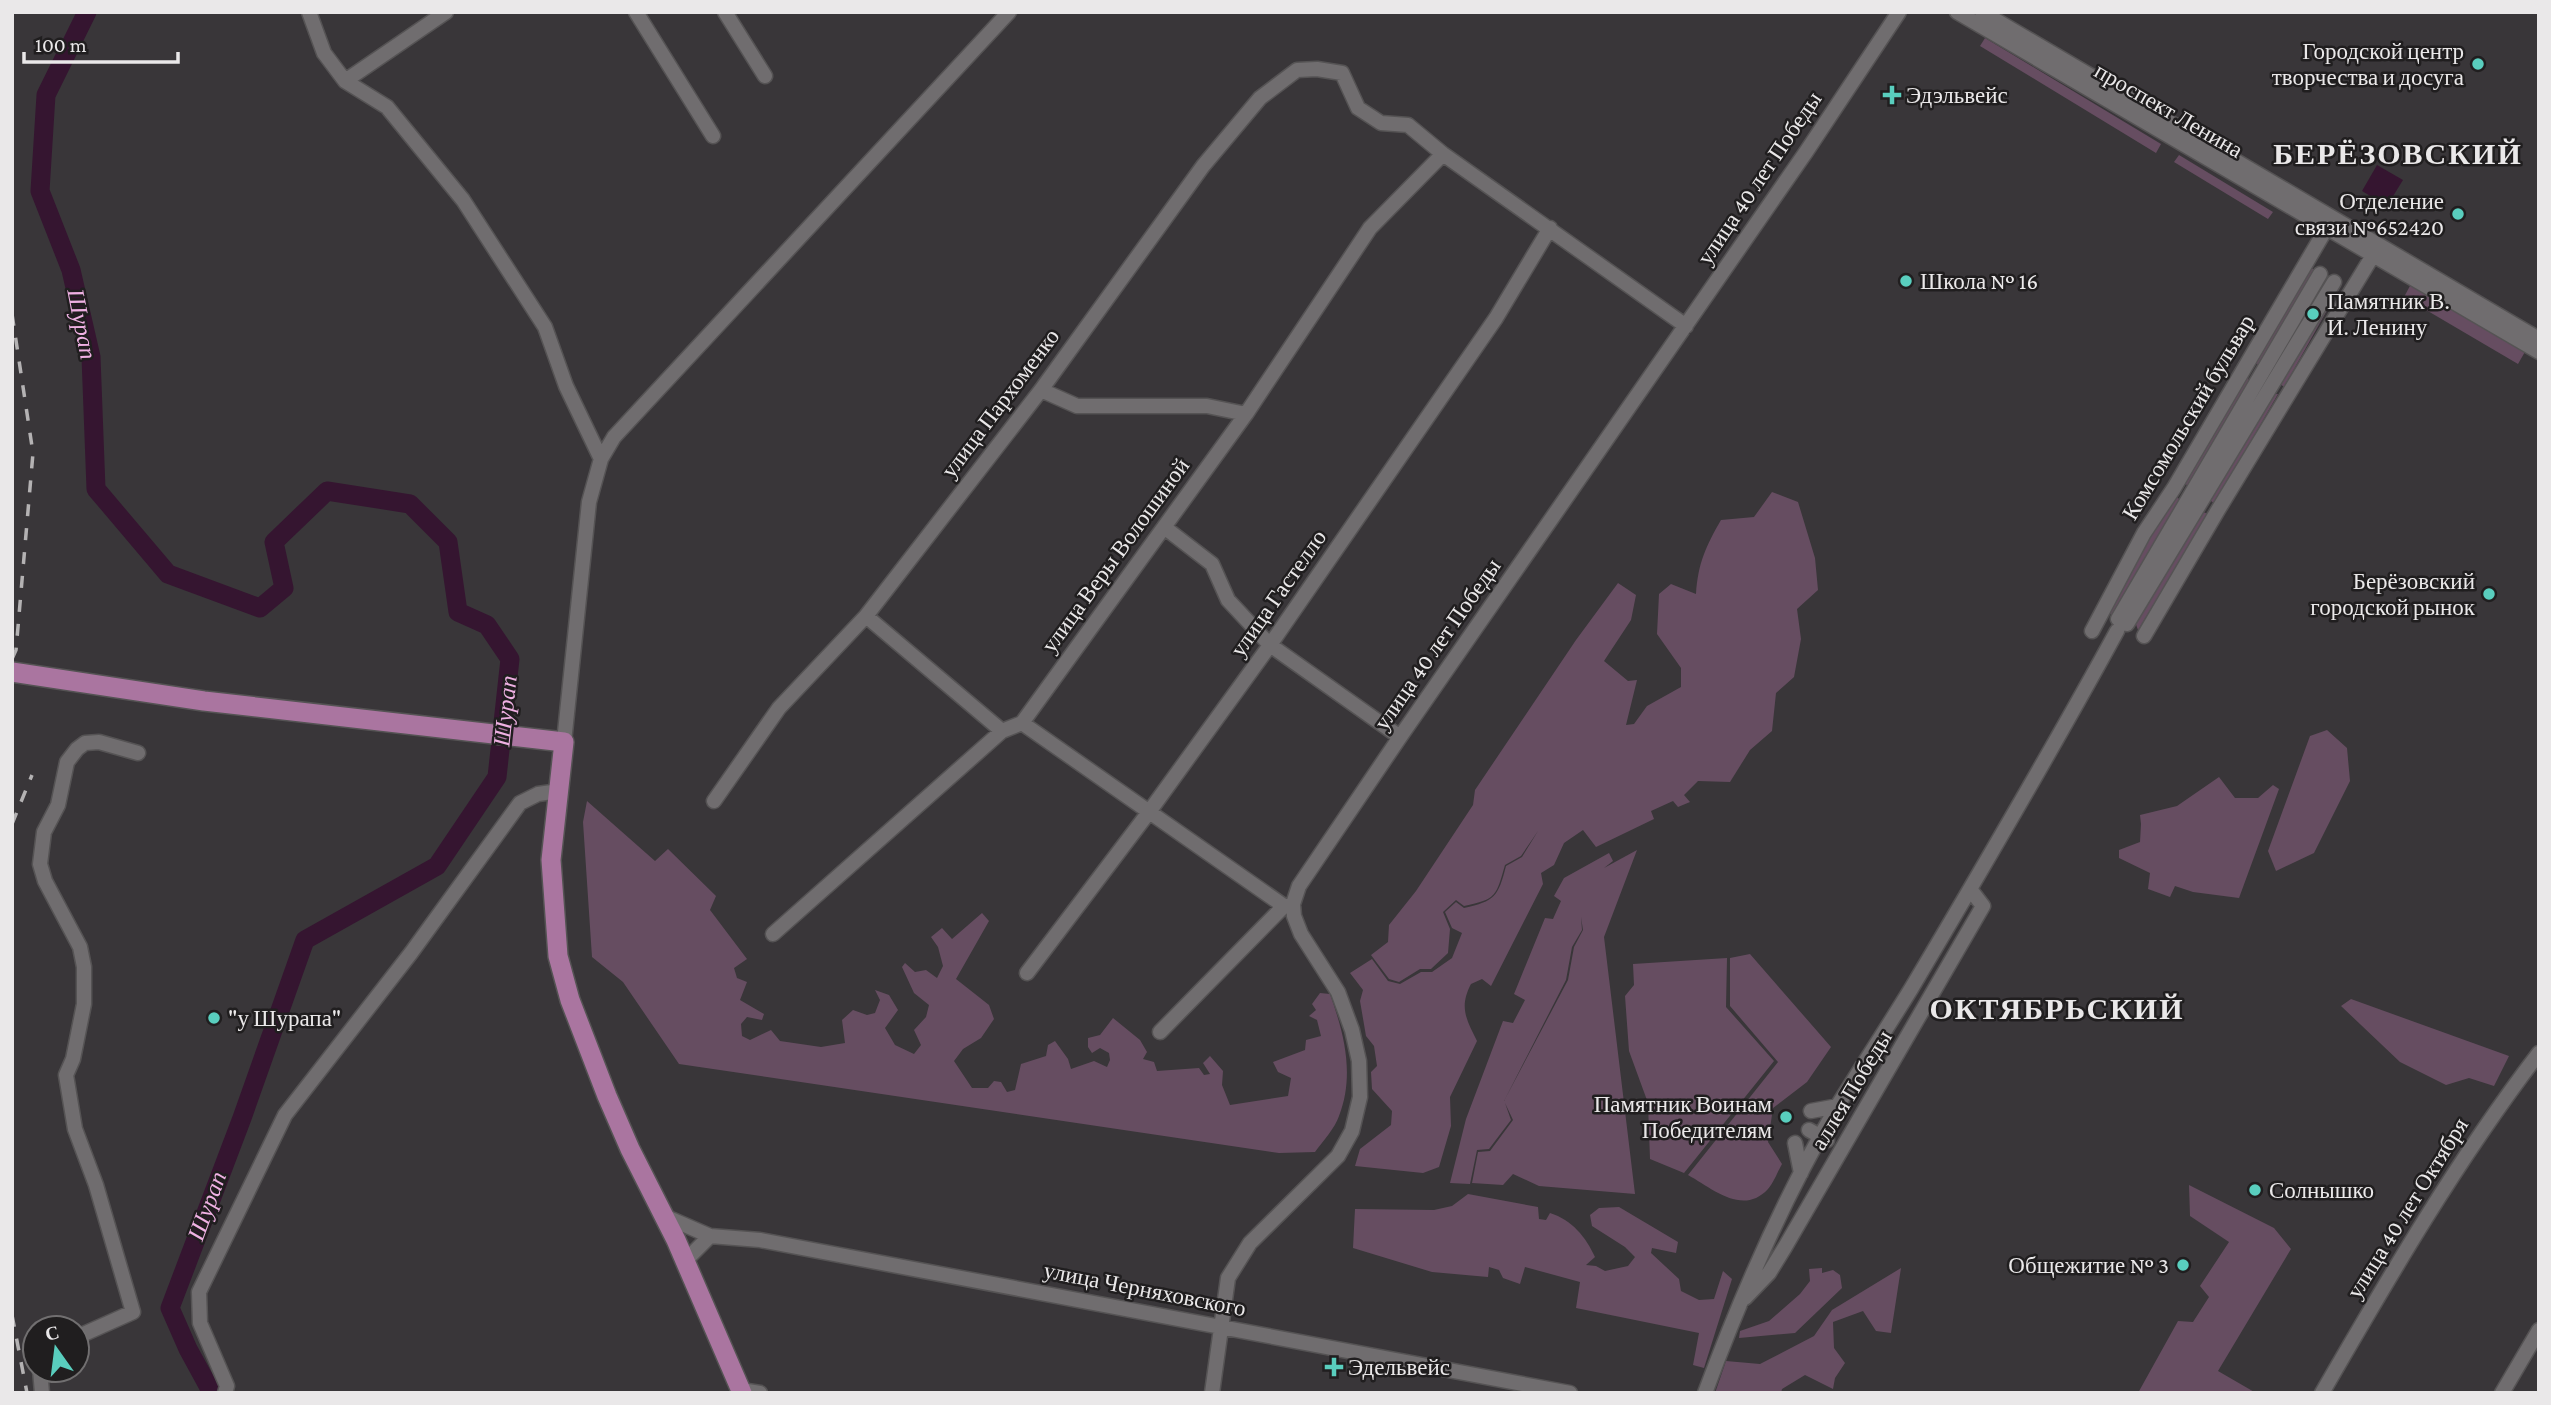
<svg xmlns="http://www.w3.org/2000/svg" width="2551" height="1405" font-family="'Crimson Pro',serif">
  <rect width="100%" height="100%" fill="#393639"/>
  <!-- green -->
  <path fill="#664d61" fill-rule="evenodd" d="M1985,38L2161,144L2156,153L1980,46Z
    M2179,155L2273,212L2268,219L2174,162Z
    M2309,268L2317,270L2260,365L2253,362Z
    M2411,284L2526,350L2518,364L2404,297Z
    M2335,285L2340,287L2284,387L2279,383Z
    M2247,369L2249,383L2189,486L2179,481Z
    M2269,394H2278L2215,504L2207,498Z
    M1772,492L1798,502L1815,558L1818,590L1797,609L1801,639L1794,677L1776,693L1772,731L1750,750L1730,782L1698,781L1684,795L1690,802L1678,807L1673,801L1651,811L1654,819L1596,847L1583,830L1564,843L1554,865L1541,873L1543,884L1491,986L1482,979L1471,984C1459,1007 1466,1019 1477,1041L1450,1097L1451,1126L1439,1167L1423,1173L1355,1166L1360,1149L1391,1125L1392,1111L1372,1089L1371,1072L1377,1066L1374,1046L1366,1036L1360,1001L1363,990L1350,973L1372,959L1388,981L1400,984L1421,972H1432L1452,958L1462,933L1452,928L1445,912L1456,902L1464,908C1495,901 1498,897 1506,866L1522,857L1538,831L1521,856L1505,865C1496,896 1497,899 1464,906L1456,900L1443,912L1450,929L1448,953L1431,969H1420L1399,982L1389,979L1371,955L1388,942L1389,925L1416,891L1473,805L1475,790L1576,640L1618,583L1636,595L1631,620L1604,661L1628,681L1637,680L1626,725L1634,724L1647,706L1681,687V668L1657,634L1659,594L1671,584L1696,594C1698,563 1706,546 1721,520L1754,517Z
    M2174,496L2185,502L2114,615L2104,612Z
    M2199,511L2209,514L2138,630L2134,619Z
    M2327,730L2347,748L2350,781L2314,853L2276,871L2268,851L2310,736Z
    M2219,777L2235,798H2258L2273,785L2279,789L2239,898L2193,892L2175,886L2170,897L2148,889L2150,873L2119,858V850L2140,842L2141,824L2140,815L2177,806Z
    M587,801L655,861L668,849L716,896L710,910L747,959L734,968L737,978L747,982L740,1000L764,1014L762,1020L747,1017L741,1024L742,1036L750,1040L771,1030L780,1041L821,1047L845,1043L842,1020L853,1010L867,1015L875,1013L880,1000L875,990L889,995L898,1010L885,1028L895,1045L914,1054L921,1045L914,1030L926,1017L929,1005L914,993L902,967L905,963L915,972L926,970L937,978L943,966L938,947L931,937L942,928L952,939L982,913L989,921L956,979L989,1005L994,1019L981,1038L963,1049L954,1061L972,1088H988L994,1081L1001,1082L1007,1092L1015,1090L1021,1064L1046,1056L1048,1045L1055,1041L1068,1059L1071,1069L1094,1061L1107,1067L1110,1060L1109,1053L1100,1048L1092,1053L1088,1047V1038L1100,1035L1113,1018L1140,1040L1147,1052L1143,1059L1154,1062L1157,1071L1199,1068L1204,1075L1210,1074L1203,1063L1210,1056L1223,1071L1222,1085L1230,1105L1288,1096L1291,1078L1278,1072L1273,1062L1305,1050L1306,1040L1321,1036L1317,1020L1309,1016L1316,1010L1312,1004L1320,993L1330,994C1344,1033 1355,1075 1339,1116C1335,1128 1323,1141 1315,1152L1279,1153L679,1064L623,982L592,957L583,822Z
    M1637,850L1604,937L1635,1194L1539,1186L1513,1174L1503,1185L1472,1183L1478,1152L1490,1151L1513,1120L1505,1103L1511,1120L1489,1149L1477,1150L1470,1184L1450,1183L1466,1119L1503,1021L1513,1023L1525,1000L1514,994L1545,918L1553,919L1561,901L1554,896L1564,878L1609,853L1613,861L1604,868ZM1581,917L1583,930L1574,947L1568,980L1504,1101L1566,980L1572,947L1582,930Z
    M1750,954L1831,1047L1807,1082L1773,1108L1768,1142L1782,1164C1778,1171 1774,1182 1768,1189C1743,1216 1713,1189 1688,1175L1778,1062L1730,1006V958Z
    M1727,958L1726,1007L1774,1061L1684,1173L1650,1159L1648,1103L1629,1051L1625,996L1634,985L1633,964Z
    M2351,999L2509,1056L2494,1086L2469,1078L2446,1085L2400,1062L2341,1006Z
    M2189,1185L2274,1228L2291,1249L2218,1371L2256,1393H2138L2178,1321L2193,1322L2209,1297L2200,1286L2229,1242L2190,1216Z
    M1468,1194L1538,1207L1539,1219L1546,1220L1550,1213C1572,1220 1586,1237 1595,1257L1586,1265L1596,1266L1605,1271L1628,1266L1635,1257L1625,1247L1592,1226L1590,1215L1599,1208L1619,1207L1678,1242L1676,1253L1652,1248L1651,1253L1679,1279L1681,1291L1699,1300L1714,1299L1723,1271L1732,1279L1704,1368L1693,1365L1699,1333L1576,1308L1580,1282L1525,1267L1520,1284L1503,1278L1499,1270L1489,1267L1488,1277L1432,1272L1353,1248L1355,1209L1434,1210L1452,1206Z
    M1822,1268V1273L1833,1270L1840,1275L1842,1288L1795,1333L1739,1338L1740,1331L1769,1321L1800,1294L1810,1281L1809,1269Z
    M1901,1268L1891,1333L1876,1331L1863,1311L1833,1322L1834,1348L1845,1363L1835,1378L1833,1389L1805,1375L1782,1389L1781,1393H1715L1726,1361L1760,1364L1814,1336L1832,1310Z"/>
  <!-- water -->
  <path fill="#351530" d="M2377,165L2403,180L2387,206L2362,191Z"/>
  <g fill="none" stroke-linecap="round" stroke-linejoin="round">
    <!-- river -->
    <path stroke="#351530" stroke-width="19" d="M87,12L46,95L40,191L71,270L91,357L96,489L168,574L260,608L284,588L274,542L327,491L410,504L448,542L458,612L487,625L510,659L497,777L437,866L305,940L242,1118L170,1308L188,1349L212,1393"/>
    <!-- minor casing -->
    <g stroke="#555354" stroke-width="17">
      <path id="minor" d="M309,12L324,53L345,81L387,107L463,200L545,327L566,386L601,459
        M636,12L713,136
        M725,12L765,76
        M1957,12L2539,352
        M1982,12L2539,339
        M345,81L446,12
        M1041,390L1077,406H1207L1246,414
        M1164,527L1212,564L1228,600L1270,645L1400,737
        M866,616L1002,731
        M2118,619L2320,274
        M2127,624L2334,282
        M2092,631L2144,533L2174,488L2329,224
        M2144,636L2218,510L2378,247
        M1022,723L1284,906L1293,904
        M564,742L589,502L601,459L614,437L1009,12
        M714,801L779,708L866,616L1041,390L1203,166L1260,98L1297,70L1317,69L1342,73L1358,108L1381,123L1408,125L1443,154L1686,326
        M773,934L1002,731L1022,723L1246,414L1370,228L1443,154
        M1027,973L1149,812L1270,645L1496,318L1550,228
        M1160,1032L1284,906
        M1811,1111L1838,1106
        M1809,1130L1827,1140
        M1795,1143L1801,1173
        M664,1216L710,1236
        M685,1261L710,1236L760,1240L1570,1393
        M1745,1298L1769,1273L1785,1247L1983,906L1970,889
        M77,1337L133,1312L96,1185L75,1129L66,1075L73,1059L84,1004V967L80,947L45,881L40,864L44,832L58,805L67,762L77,749L85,743L99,742L138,753
        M40,1370L42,1393
        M741,1390L760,1393
        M225,1393L227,1386L200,1323L199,1292L285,1115L411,953L520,803L538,794L559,791
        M1212,1393L1228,1278L1250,1243L1338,1156L1352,1131L1360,1097L1359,1061L1352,1030L1338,992L1301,934L1294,916L1293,904L1299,886L1400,737L1806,152L1899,12
        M1705,1393C1742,1293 1784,1197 1838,1105C1862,1066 1887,1028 1911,989C1981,871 2051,752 2117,631
        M2322,1393C2389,1277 2457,1160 2539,1053
        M2502,1393L2539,1330"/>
    </g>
    <!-- major casing -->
    <g stroke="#555354" stroke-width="22">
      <path id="major" d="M12,672L204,701L564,742L551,860L558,956L570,1000L607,1096L630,1149L676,1240L742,1393"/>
    </g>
    <!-- minor -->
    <use href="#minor" stroke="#706d6f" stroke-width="14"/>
    <!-- major -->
    <use href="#major" stroke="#aa75a0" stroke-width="19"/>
    <!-- rail -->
    <path stroke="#b4b2b3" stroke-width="3.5" stroke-dasharray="12 12" stroke-linecap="butt" d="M12,314L33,453L16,650L12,659
      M12,824L32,775
      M12,1315L27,1393"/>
  </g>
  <!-- markers -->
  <g fill="#59cebe" stroke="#201e1f" stroke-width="2.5">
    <circle cx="2478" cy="64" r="7"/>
    <path d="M1888.5 84.5h7v7h7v7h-7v7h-7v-7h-7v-7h7z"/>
    <circle cx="2458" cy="214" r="7"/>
    <circle cx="1906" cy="281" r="7"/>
    <circle cx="2313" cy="314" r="7"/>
    <circle cx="2489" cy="594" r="7"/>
    <circle cx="214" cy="1018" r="7"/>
    <circle cx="1786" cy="1117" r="7"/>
    <circle cx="2255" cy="1190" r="7"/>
    <circle cx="2183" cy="1265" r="7"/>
    <path d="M1330.5 1356.5h7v7h7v7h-7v7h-7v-7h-7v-7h7z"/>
  </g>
  <g text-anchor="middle" stroke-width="5" stroke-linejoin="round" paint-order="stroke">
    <!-- poi labels -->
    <g font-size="23" fill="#eae8e9" stroke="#201e1f" text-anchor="start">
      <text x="2464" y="59" text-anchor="end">Городской центр<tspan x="2464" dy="26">творчества и досуга</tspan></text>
      <text x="1906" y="103">Эдэльвейс</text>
      <text x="2444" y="209" text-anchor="end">Отделение<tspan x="2444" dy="26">связи №652420</tspan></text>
      <text x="1920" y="289">Школа № 16</text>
      <text x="2327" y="309">Памятник В.<tspan x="2327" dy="26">И. Ленину</tspan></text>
      <text x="2475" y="589" text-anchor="end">Берёзовский<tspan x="2475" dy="26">городской рынок</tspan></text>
      <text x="228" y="1026">"у Шурапа"</text>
      <text x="1772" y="1112" text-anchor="end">Памятник Воинам<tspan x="1772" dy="26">Победителям</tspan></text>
      <text x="2269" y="1198">Солнышко</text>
      <text x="2169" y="1273" text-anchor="end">Общежитие № 3</text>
      <text x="1348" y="1375">Эдельвейс</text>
    </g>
    <!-- street labels -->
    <g font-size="23" fill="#eae8e9" stroke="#201e1f">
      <text transform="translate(2169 110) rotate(30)" y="8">проспект Ленина</text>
      <text transform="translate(1759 178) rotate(-56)" y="8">улица 40 лет Победы</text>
      <text transform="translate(1000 403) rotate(-53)" y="8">улица Пархоменко</text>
      <text transform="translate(2188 417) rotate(-59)" y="8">Комсомольский бульвар</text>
      <text transform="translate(1115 555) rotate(-54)" y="8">улица Веры Волошиной</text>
      <text transform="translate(1278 593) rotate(-55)" y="8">улица Гастелло</text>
      <text transform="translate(1437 644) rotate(-55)" y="8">улица 40 лет Победы</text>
      <text transform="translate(1851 1090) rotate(-59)" y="8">аллея Победы</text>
      <text transform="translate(2407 1208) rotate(-58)" y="8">улица 40 лет Октября</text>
      <text transform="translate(1145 1289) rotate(11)" y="8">улица Черняховского</text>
    </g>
    <!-- water labels -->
    <g font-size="24" font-style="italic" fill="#efb1e3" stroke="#201e1f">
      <text transform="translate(82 324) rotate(79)" y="8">Шурап</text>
      <text transform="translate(505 711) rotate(-84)" y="8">Шурап</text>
      <text transform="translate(207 1206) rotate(-70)" y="8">Шурап</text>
    </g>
    <!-- district labels -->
    <g font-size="30" font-weight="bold" letter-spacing="2" fill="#eae8e9" stroke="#201e1f">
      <text x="2398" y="164">БЕРЁЗОВСКИЙ</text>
      <text x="2057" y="1019">ОКТЯБРЬСКИЙ</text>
    </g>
  </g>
  <!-- border -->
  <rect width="2551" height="1405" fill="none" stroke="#eae8e9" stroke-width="28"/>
  <!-- north arrow -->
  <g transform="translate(56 1349) rotate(346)"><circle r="33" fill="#201e1f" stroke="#716f70" stroke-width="2"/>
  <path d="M0-5L12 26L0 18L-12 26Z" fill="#59cebe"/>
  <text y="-10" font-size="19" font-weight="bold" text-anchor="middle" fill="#eae8e9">С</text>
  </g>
  <!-- scale -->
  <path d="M24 52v10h154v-10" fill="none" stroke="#eae8e9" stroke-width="3.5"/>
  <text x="35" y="52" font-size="21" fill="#eae8e9" stroke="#201e1f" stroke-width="5" paint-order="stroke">100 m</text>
</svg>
